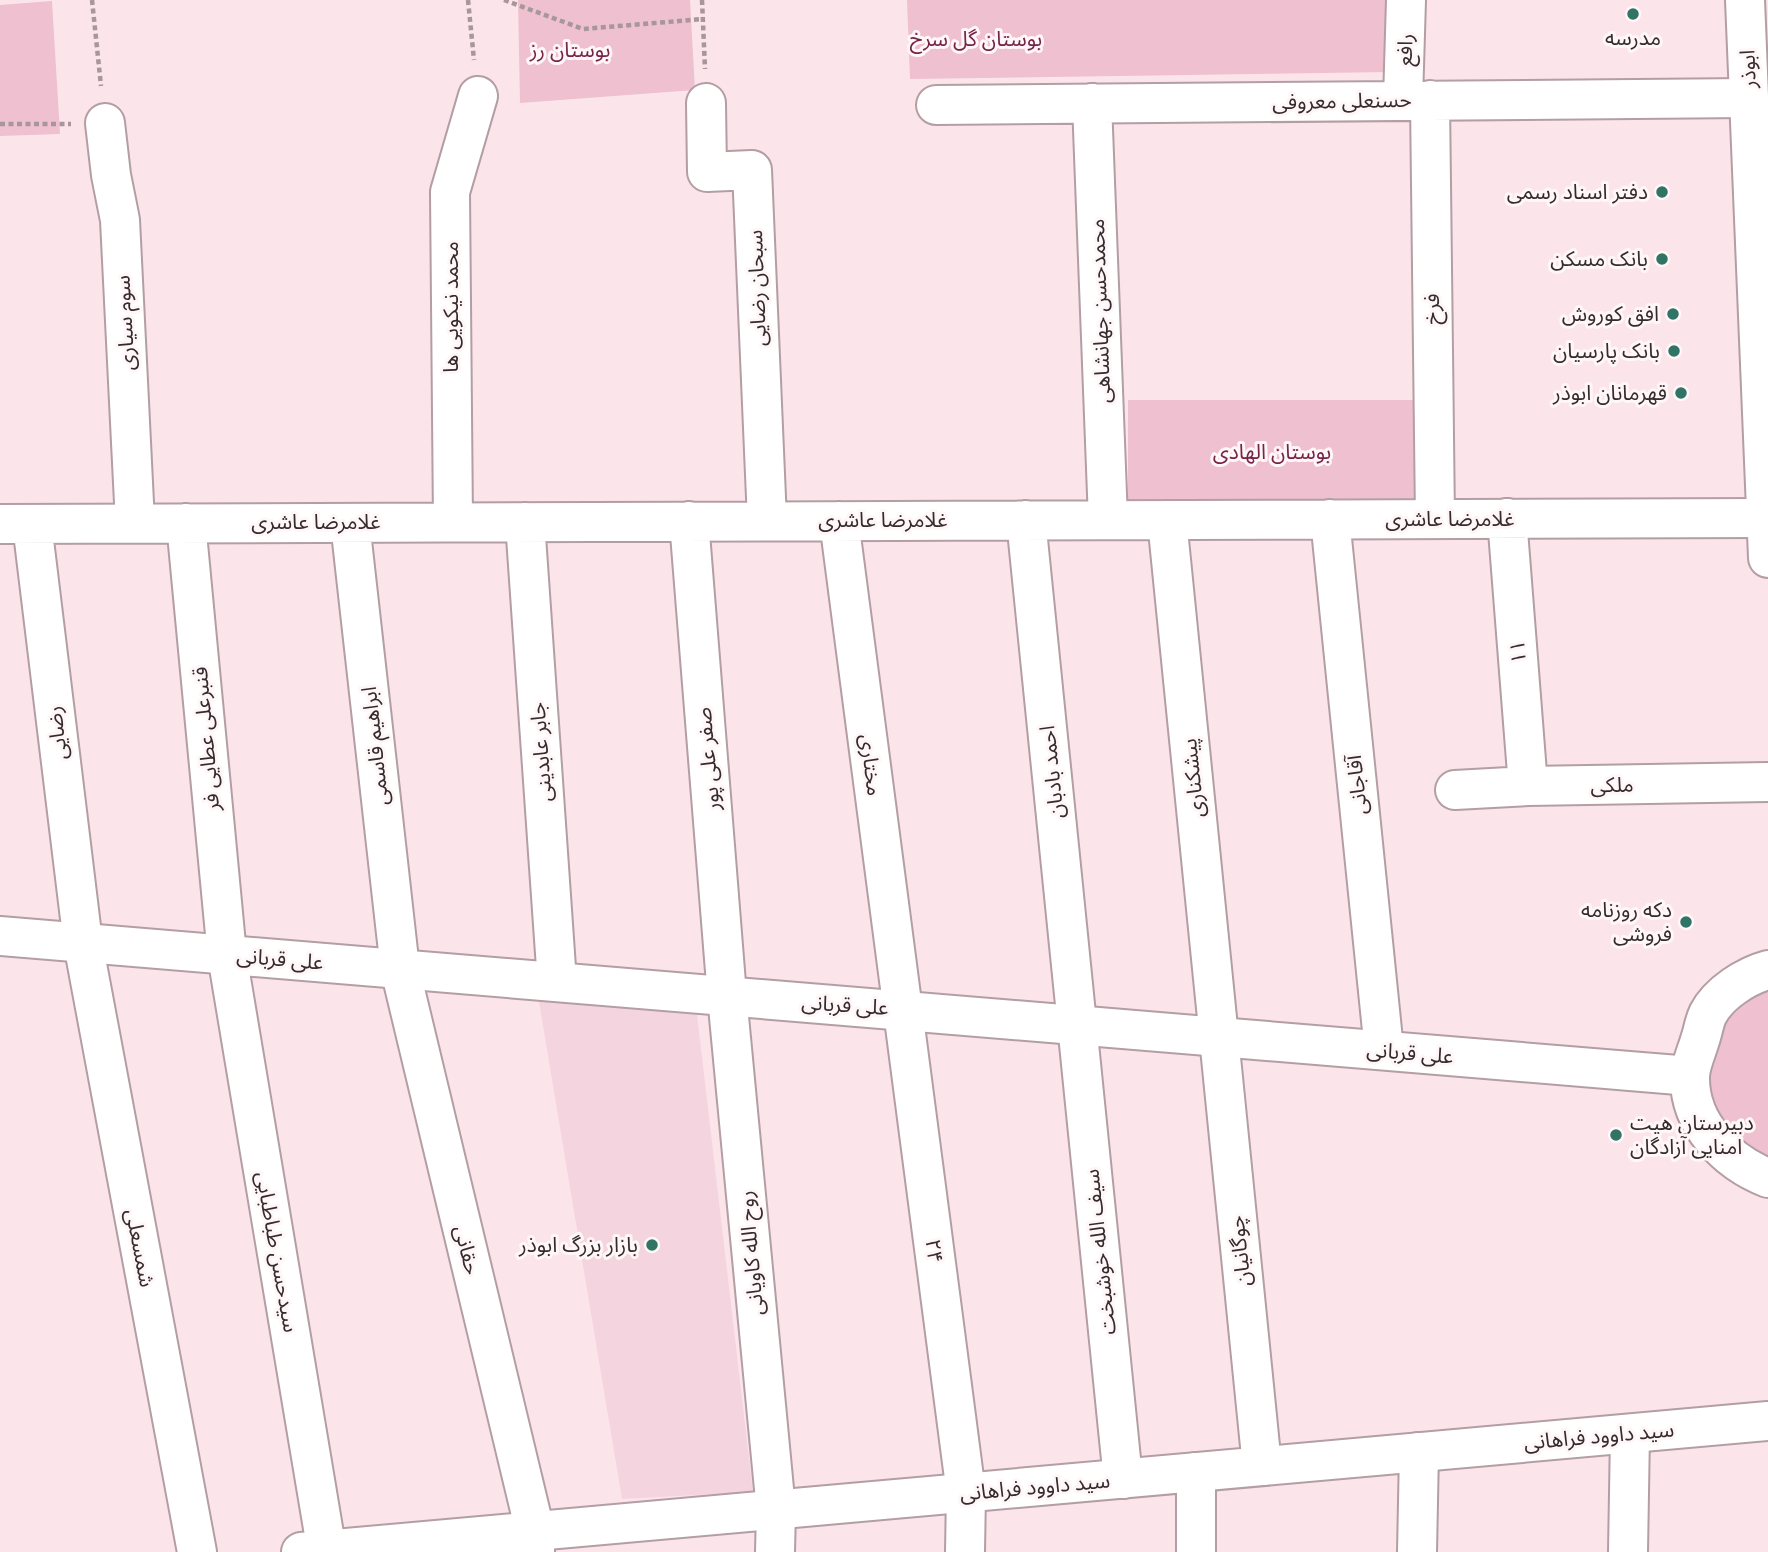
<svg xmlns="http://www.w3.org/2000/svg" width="1768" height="1552" font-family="'Fira Sans Condensed','Noto Sans Arabic',sans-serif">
  <rect width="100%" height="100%" fill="#fbe5eb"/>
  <!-- built -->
  <path fill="#f4d5df" d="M536,984L695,997L753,1492L622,1499Z"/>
  <!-- green -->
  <path fill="#efc0cf" d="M518,0H690L695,90L520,103Z
    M907,0H1393L1390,72L910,79Z
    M52,1L60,134L0,136V5Z
    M1128,400H1416V504H1128Z
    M1768,982V1162L1750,1154L1712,1107L1705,1077L1721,1018Z"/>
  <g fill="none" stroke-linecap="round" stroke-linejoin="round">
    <!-- minor casing -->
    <g stroke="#b39ea4" stroke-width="42">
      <path id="minor" d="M1403,100L1406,0
        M1430,100L1435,519
        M706,103L707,172L752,170L767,521
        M1092,103L1108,520
        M936,105L1749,98
        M105,123L111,175L120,220L135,523
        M1507,518L1528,786
        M1330,519L1384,1050
        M1026,520L1123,1479
        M1167,520L1262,1466
        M689,521L727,996L776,1510L775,1552
        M839,521L966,1493L965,1552
        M453,522L450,192L478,96
        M525,522L557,982
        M186,523L227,955L327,1552
        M350,523L400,969L535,1531V1552
        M0,524L1766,518
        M32,524L83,943L197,1552
        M1455,790L1528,786L1768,782
        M1196,1552V1472
        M1417,1552L1419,1452
        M1628,1552L1630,1434"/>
    </g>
    <!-- tertiary casing -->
    <g stroke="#b39ea4" stroke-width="42">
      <path id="tertiary" d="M0,936L1690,1076
        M301,1552L1768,1421"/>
    </g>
    <!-- secondary casing -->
    <g stroke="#b39ea4" stroke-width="42">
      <path id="secondary" d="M1745,0L1768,558
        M1768,970C1746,976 1719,993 1708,1014C1704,1022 1703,1032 1700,1040C1697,1051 1690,1065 1690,1077C1689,1124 1727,1162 1768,1178"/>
    </g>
    <!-- path -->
    <path stroke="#a7969b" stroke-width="4.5" stroke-dasharray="5 3.5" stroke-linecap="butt" d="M92,0L101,86
      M468,0L474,60
      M504,0L583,29L703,19
      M702,0L705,69
      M0,124H71"/>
    <!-- minor -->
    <use href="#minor" stroke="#fff" stroke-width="38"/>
    <!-- tertiary -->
    <use href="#tertiary" stroke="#fff" stroke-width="38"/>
    <!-- secondary -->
    <use href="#secondary" stroke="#fff" stroke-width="38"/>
  </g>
  <!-- markers -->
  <g fill="#317466" stroke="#fff6f8" stroke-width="2.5">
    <circle cx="1633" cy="14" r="7"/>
    <circle cx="1662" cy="192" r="7"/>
    <circle cx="1662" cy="259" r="7"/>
    <circle cx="1673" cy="314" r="7"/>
    <circle cx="1674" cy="351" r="7"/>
    <circle cx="1681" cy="393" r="7"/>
    <circle cx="1686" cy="922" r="7"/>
    <circle cx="1616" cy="1135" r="7"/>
    <circle cx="652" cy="1245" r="7"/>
  </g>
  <g text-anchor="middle" stroke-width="6" stroke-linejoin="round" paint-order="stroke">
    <!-- poi labels -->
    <g font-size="21" fill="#342b2e" stroke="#fff6f8" text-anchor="end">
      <text x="1633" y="45" text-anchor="middle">مدرسه</text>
      <text x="1648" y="199">دفتر اسناد رسمی</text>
      <text x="1648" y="266">بانک مسکن</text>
      <text x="1659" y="321">افق کوروش</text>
      <text x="1660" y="358">بانک پارسیان</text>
      <text x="1667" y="400">قهرمانان ابوذر</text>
      <text x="1672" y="917">دکه روزنامه<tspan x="1672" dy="24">فروشی</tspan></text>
      <text x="1630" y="1130" text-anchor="start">دبیرستان هیت<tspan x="1630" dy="24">امنایی آزادگان</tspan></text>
      <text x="638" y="1252">بازار بزرگ ابوذر</text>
    </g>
    <!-- park labels -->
    <g font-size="21" fill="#752447" stroke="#fff6f8">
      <text x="976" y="46">بوستان گل سرخ</text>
      <text x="570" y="57">بوستان رز</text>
      <text x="1272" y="459">بوستان الهادی</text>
    </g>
    <!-- street labels -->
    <g font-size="21" fill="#342b2e" stroke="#fff6f8">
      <text transform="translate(1405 50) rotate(-88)" y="7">رافع</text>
      <text transform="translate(1748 69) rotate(-92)" y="7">ابوذر</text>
      <text transform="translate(1342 101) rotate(-1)" y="7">حسنعلی معروفی</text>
      <text transform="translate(757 288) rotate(-92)" y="7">سبحان رضایی</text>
      <text transform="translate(451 307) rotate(-90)" y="7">محمد نیکویی ها</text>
      <text transform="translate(1432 309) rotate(-91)" y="7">فرخ</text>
      <text transform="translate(1100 311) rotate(-92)" y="7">محمدحسن جهانشاهی</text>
      <text transform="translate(125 323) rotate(-93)" y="7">سوم سیاری</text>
      <text x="1450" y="526">غلامرضا عاشری</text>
      <text x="883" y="527">غلامرضا عاشری</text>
      <text x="316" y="529">غلامرضا عاشری</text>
      <text transform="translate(1518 652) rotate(-95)" y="7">۱۱</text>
      <text transform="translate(57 733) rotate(-97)" y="7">رضایی</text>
      <text transform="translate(206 739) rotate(-95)" y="7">قنبرعلی عطایی فر</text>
      <text transform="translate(375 746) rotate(-96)" y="7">ابراهیم قاسمی</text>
      <text transform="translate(541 752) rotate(-94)" y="7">جابر عابدینی</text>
      <text transform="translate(708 759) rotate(-95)" y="7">صفر علی پور</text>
      <text transform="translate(871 765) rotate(83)" y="7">مختاری</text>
      <text transform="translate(1052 772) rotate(-96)" y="7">احمد بادبان</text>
      <text transform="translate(1193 778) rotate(-96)" y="7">پیشکناری</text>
      <text transform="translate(1357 785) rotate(-96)" y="7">آقاجانی</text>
      <text transform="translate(1612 785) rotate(-1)" y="7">ملکی</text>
      <text transform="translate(280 959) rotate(5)" y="7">علی قربانی</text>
      <text transform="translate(845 1005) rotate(4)" y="7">علی قربانی</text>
      <text transform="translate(1410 1053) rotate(5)" y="7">علی قربانی</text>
      <text transform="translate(140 1248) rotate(79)" y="7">شمسعلی</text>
      <text transform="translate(467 1250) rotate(76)" y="7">حقانی</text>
      <text transform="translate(934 1251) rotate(83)" y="7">۲۴</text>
      <text transform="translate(1240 1251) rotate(-96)" y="7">چوگانیان</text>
      <text transform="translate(277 1252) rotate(80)" y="7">سیدحسن طباطبایی</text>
      <text transform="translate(1100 1252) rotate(-96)" y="7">سیف الله خوشبخت</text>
      <text transform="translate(751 1253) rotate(-95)" y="7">روح الله کاویانی</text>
      <text transform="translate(1599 1436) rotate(-5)" y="7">سید داوود فراهانی</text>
      <text transform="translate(1035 1487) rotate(-5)" y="7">سید داوود فراهانی</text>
    </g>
  </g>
</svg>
